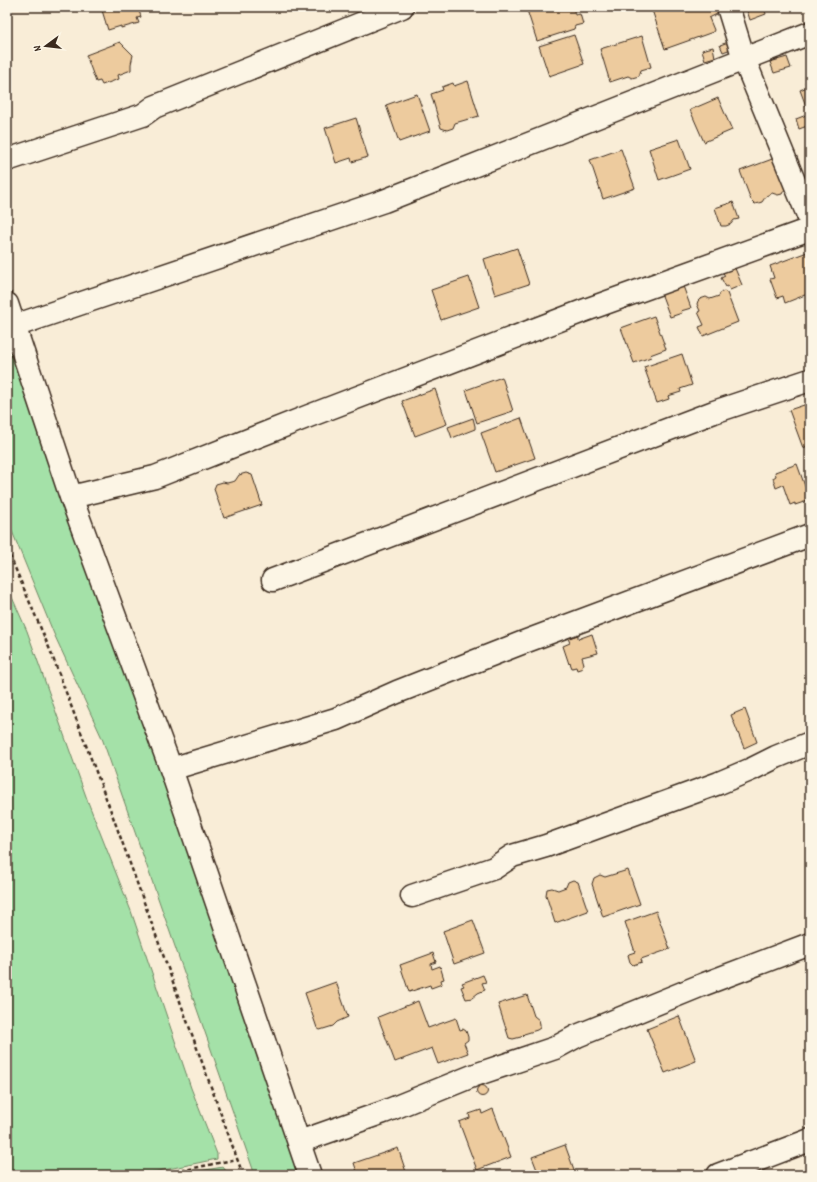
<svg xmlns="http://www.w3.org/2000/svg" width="817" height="1182" font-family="Dekko,sans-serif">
  <rect width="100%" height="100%" fill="#f9edd7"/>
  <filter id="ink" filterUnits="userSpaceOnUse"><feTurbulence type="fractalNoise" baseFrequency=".025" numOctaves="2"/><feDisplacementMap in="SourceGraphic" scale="8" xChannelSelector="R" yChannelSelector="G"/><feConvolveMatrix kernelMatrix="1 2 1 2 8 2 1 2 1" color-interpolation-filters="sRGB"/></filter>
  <g filter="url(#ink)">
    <!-- green -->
    <path fill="#a4e1a8" stroke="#708663" d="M7,336L169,782L302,1175H255L102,738L54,634L7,519Z
      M7,586L27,631L88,802L131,911L191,1088L217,1154V1159L139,1175H7Z
      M223,1167L229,1175H176Z"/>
    <!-- building -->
    <path fill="#edcb9e" stroke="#3b2a1e" d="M101,7H138L141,17L137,18L139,23L121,28V26L108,30Z
      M536,7H573L575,15L580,14L583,24L575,26L574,29L537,41L527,10Z
      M651,7H718V11L717,14L709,18L714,30L713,32L665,49Z
      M746,7H764L766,14L750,20Z
      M574,35L584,64L549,76L539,46Z
      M642,36L651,67L641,70L639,76L632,78L628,76L610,82L600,49Z
      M731,41V49L723,52L720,45Z
      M120,42L133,55L131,64V70L118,75L119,79L102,85L100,81L96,82L86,55Z
      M713,47L715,57L705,60L702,50Z
      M787,57L791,68L774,73L770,62Z
      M810,80V125L799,129L796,119L809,114L800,90L807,87L805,82Z
      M468,81L479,116L455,123L453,128L447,130L441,128L431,94L443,90L442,87L453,83L454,86Z
      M417,94L430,131L399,142L386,105Z
      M718,98L732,130L704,142L690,110Z
      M356,118L368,157L352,162L351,158L336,163L325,128Z
      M679,139L690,169L659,180L649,149Z
      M621,149L635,188L603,199L590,160Z
      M775,158L786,187L782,194L778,195L772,193L766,196L762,202L755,204L751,200L740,171Z
      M733,202L739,219L734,220L731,224L726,226H721L715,208Z
      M517,248L529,284L495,295L484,259Z
      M810,251V293L785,303L783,296L777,298L770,279L774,278L770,266Z
      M734,266L742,285L730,290L728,286L726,287L721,278L725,276L722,271Z
      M469,277L479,307L441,320L431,290Z
      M683,286L691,308L681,311L682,313L670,317L661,293Z
      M724,291L727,293L738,322L703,336L699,327L704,325L698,312L700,311L697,304L698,301L700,299L706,297L710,299L719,296L720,293Z
      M654,316L666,349L650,355L651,357L634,363L621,328Z
      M682,354L692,385L680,389L681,392L668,396L669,399L657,403L644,367Z
      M502,377L513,411L477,423L466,390Z
      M435,389L447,424L415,436L402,401Z
      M810,403V445L803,448L789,410Z
      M473,418L475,426V429L452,438L448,427Z
      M521,418L535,458L495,472L481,433Z
      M797,464L810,500L795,505V503L790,505L783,485L776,488L773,478L776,476L775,472Z
      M246,473L252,475L262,505L224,518L214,489L216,484L223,482L227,483L235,481L239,475Z
      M592,634L598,653L582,657L584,664L582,665L583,668L577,670L576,667L572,668L570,663L569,664L563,646L570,643L568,638L578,635V639Z
      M745,709L757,742L744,748L731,715Z
      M628,870L640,904L603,917L592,884L594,878L600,875L605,877Z
      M573,880L578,882L588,911L555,923L546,895L547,889L552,888L558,890L566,887L568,882Z
      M656,911L670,949L641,959L642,962L633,965L630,962L628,955L629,954L635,952L625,922Z
      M473,920L485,953L454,964L443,931Z
      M433,953L436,962L431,964L432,969L440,966L444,979L441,980L442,984L431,988L430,985L409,992L400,965Z
      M483,975L486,982L482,983L485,990L478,993L472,998L466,999L461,987L464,986L462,983Z
      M336,982L348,1017L337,1022L333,1026L320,1030L317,1028L305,993Z
      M527,995L534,1016L539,1020L540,1024V1028L537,1030L524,1034L521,1037L513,1039L509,1038L498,1004Z
      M418,1001L428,1028L456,1018L460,1030L463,1029L466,1031L468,1037V1040L464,1043L468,1053L438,1064L432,1048L395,1062L378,1017Z
      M679,1016L696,1061L665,1073L647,1029Z
      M476.5 1091a5.5 5.5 0 1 1 11 0a5.5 5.5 0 1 1-11 0Z
      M493,1109L511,1157L477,1170L459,1122L470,1118L469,1114L481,1110L482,1114Z
      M565,1145L576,1175H539L532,1157Z
      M398,1148L407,1175H358L354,1163Z"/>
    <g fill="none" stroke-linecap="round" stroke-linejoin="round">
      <!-- street casing -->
      <g stroke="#3b2a1e" stroke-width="25">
        <path id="street" d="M728,7L744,59L810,220
          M7,160L143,115L154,107L402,7
          M7,304L71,497L171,769L310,1175
          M14,326L384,201L810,33
          M71,497L155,477L309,416L583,311L810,229
          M273,580L714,412L810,380
          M171,769L336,719L397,692L524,642L810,535
          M412,896L494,868L512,856L546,846L719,783L752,769L776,757L810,743
          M299,1142L384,1112L475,1075L555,1048L577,1036L702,985L810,944
          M718,1175L810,1140"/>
      </g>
      <!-- path -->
      <path stroke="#3b2a1e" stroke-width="2.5" stroke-dasharray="4 3" stroke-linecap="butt" d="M7,549L50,650L112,814L243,1175
        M161,1175L237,1159"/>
      <!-- street -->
      <use href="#street" stroke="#fcf5e5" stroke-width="22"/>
    </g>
  </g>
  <!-- margin -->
  <rect width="817" height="1182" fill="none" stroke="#fcf5e5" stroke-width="24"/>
  <rect x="12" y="12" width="793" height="1158" fill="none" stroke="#3b2a1e" stroke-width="1.5" filter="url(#ink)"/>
  <!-- north arrow -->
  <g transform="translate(46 46) rotate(255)" stroke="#fcf5e5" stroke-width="3" paint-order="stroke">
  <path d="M0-3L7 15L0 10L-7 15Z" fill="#3b2a1e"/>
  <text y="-6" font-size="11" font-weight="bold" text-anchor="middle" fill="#3b2a1e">N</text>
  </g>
</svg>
